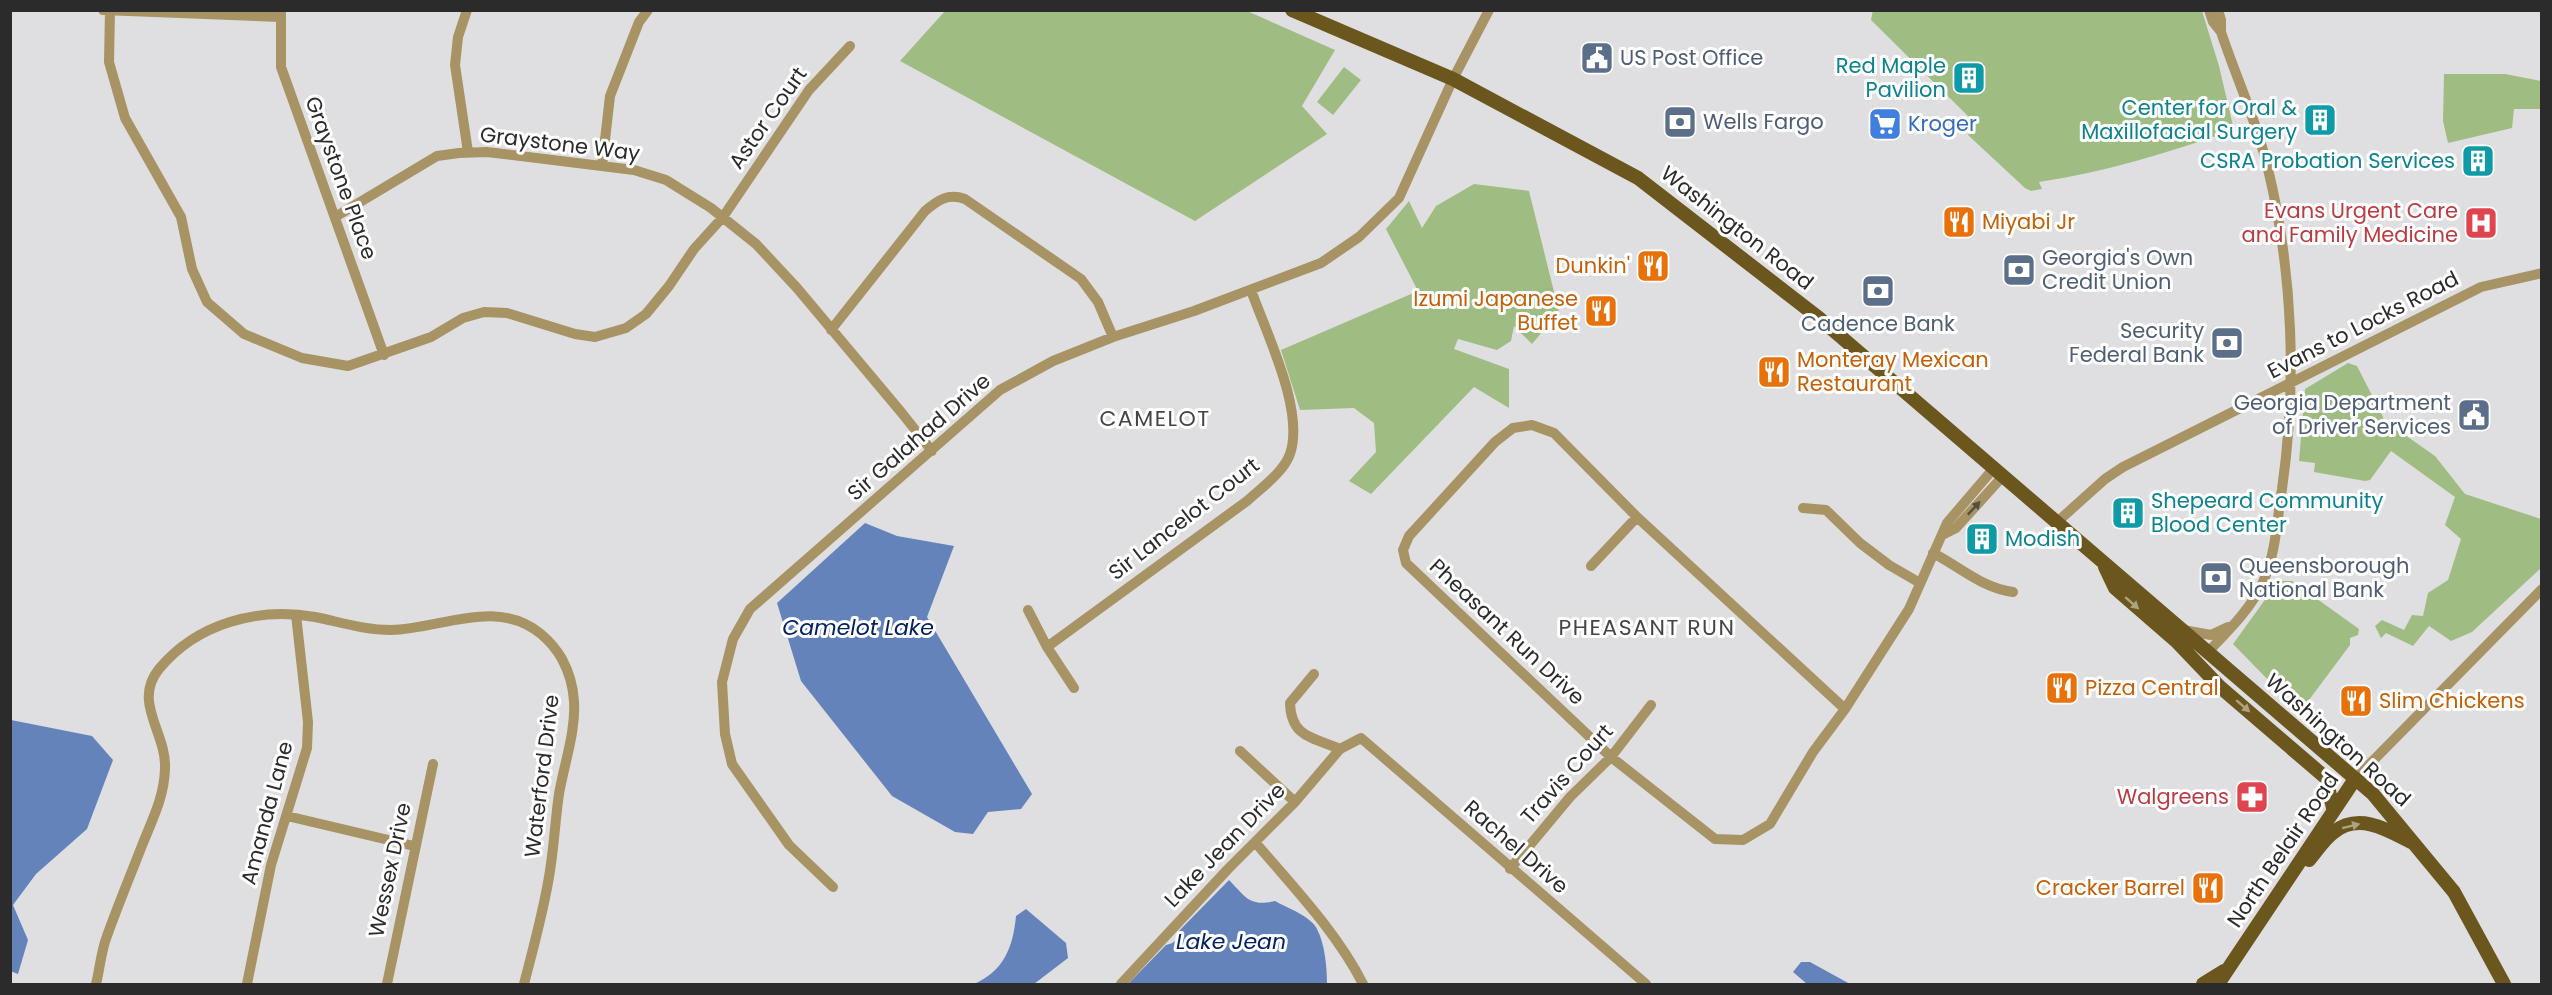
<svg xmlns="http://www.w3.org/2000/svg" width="2552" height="995" font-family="Poppins,sans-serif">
  <rect width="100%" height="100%" fill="#dfdfe1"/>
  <!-- green -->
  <path fill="#9fbc82" d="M1873,10L2202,11L2219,66L2234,130C2169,152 2107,172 2039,182L2042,189L2031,191L2025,188L1968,135L1975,123L1871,20Z
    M945,11H1247L1335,50L1302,106L1327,134L1195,221L900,61Z
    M1344,67L1361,80L1333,115L1317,102Z
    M2444,74H2505L2541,81V109H2514L2512,128L2448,143L2443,121Z
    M1474,184L1529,191L1559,312L1532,344L1514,326L1511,341L1497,350L1458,339L1454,349L1509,369V408L1474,387L1371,494L1349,481L1376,452L1374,423L1354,408L1300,410L1281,350L1418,291L1386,229L1409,201L1422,228L1436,206Z
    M2348,363L2357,366L2383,417L2387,436L2398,430L2435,456L2465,494L2541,519V568L2472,632L2451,641L2429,626L2413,646L2386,633L2381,638L2375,626L2382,620L2404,630L2412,615L2423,616L2428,593L2448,580L2461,539L2445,525L2455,497L2391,451L2370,480L2365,481L2314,472L2315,463L2299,461L2305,389Z
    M2274,581H2292L2359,629L2358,635L2350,638V645L2306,704L2275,687L2233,644L2267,597Z"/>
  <!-- water -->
  <path fill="#6583bb" d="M865,523L897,536L954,546L927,617L1032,794L1021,809L988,812L973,834L955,832L892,796L801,681L777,603Z
    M11,720L92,736L113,760L87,829L36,874L13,905L28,940L18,974L10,971Z
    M1229,880C1246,897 1249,907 1275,901C1287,908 1311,916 1317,929C1325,944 1327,968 1327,984H1128L1166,945C1174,943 1177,941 1178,932Z
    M1026,909L1066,943L1068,958L1034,984H974C1004,971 1013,947 1016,916Z
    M1801,962H1810L1850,984H1807L1793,972Z"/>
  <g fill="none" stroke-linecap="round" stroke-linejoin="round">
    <!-- minor -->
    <path stroke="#a79364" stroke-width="10" d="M103,10L280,17
      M110,10L109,62L125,118L181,217L192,269L207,302L244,334L302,358L348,366L431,337L463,318L484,312L507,313L575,334L595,337L626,328L646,314L669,286L694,249L723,217L809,90L850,46
      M281,10V67L384,355
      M467,10L458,37L455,65L468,152
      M2209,10L2213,22L2221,32
      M602,166L610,96L639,22L648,10
      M335,217L437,156L459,153L487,152L634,170L666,180L711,208L756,244L797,288L901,412L932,451
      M831,330L925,211C938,200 948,193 965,199L1081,279L1098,302L1113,337
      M1803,508L1826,510L1860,543L1889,565L1920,583
      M2056,523L2105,479L2123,467L2481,287L2542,273
      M1942,535L1956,528L2003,476
      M1933,553C1960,567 1982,588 2013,592
      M1591,566L1637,517
      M1028,610L1047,647L1074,688
      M2183,630L2211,635L2228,627
      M1047,647L1247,501C1261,488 1283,473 1290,454C1305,410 1266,333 1251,290
      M2207,653C2227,632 2251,609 2263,582C2276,554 2277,519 2282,489C2297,384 2293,273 2268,169C2257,122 2236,77 2221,32V20L2218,10
      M1314,674L1290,703C1291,737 1312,737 1340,749
      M1845,709L1637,517L1554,433L1532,425L1513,428L1495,442L1409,536L1403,550L1406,563L1611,757L1715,839L1743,840L1770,824L1813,752L1845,709L1909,609L1947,523L1994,468
      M1240,751L1295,802
      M2355,779L2542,589
      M287,816L414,846
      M1255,842C1293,887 1336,931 1363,984
      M1510,869L1570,797L1611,757L1651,705
      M833,887L789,845L732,764L725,734L722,682L733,639L750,609L1000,390L1053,361L1113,337L1194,311L1321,263L1359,237L1399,198L1453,79L1489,10
      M96,984C100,968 101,951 107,936C118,905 131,874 143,843C153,818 164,797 165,769C167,733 132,702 159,669C197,623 258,607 315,617C340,622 364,630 391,630C441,629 496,597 541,634C548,640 557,650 562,659C569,672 573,686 574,701C576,732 564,764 559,794C555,821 554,849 549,877C543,913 533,949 524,984
      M247,984L271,865L307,748L308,722L296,615
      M387,984L433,764
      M1121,984L1228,869L1295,802L1340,749L1361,738L1646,984"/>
    <!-- major -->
    <path stroke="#6b561e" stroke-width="14" d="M1292,10L1453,79L1638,178L1819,318L2373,794L2454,892L2504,984
      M2105,567L2115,588L2176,641L2220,687L2326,778L2333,808
      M2309,860C2317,851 2324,839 2334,832C2359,812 2388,830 2411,842
      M2203,984L2224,971
      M2218,984L2355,779"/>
  </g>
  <!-- one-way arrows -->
  <defs><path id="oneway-solid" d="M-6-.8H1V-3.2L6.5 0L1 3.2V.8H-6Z" transform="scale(1.5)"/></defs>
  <use fill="#564f3f" href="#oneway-solid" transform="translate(1974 508) rotate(-47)"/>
  <g fill="#aea283">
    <use href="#oneway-solid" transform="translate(2132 603) rotate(41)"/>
    <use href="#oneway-solid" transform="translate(2243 706) rotate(41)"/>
    <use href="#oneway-solid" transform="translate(2351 826) rotate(-14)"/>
  </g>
  <!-- icons -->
  <defs>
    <g id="civic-square" transform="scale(1.725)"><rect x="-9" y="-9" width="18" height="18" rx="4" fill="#5c6f8a" stroke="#fff"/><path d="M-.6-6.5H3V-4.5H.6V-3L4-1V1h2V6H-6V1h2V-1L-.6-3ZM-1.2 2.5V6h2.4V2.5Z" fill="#fff"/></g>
    <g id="building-square" transform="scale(1.725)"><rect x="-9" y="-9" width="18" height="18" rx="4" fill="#0f9aa8" stroke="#fff"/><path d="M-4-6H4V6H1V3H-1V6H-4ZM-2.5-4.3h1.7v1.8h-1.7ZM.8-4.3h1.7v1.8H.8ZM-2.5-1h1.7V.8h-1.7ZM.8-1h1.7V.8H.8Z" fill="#fff"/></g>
    <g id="bank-square" transform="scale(1.725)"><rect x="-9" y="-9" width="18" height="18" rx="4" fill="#5c6f8a" stroke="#fff"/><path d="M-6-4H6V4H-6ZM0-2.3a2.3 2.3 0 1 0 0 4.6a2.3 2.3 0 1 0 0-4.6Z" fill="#fff"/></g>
    <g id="supermarket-square" transform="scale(1.725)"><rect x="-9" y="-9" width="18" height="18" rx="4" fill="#3f7fe0" stroke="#fff"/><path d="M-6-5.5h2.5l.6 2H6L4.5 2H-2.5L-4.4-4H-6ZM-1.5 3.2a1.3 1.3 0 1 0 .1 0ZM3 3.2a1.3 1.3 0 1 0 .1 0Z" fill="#fff"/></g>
    <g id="restaurant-square" transform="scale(1.725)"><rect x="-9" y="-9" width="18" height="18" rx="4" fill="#e8710a" stroke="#fff"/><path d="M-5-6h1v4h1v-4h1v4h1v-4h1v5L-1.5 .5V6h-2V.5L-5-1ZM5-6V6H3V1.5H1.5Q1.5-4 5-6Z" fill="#fff"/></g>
    <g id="hospital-square" transform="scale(1.725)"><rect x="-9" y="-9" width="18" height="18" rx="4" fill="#e0444e" stroke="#fff"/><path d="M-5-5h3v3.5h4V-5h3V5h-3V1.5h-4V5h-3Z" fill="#fff"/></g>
    <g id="pharmacy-square" transform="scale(1.725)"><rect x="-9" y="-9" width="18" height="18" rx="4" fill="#e0444e" stroke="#fff"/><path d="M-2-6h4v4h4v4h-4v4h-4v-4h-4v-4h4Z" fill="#fff"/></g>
  </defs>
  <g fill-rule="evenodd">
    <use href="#civic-square" x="1597" y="58"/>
    <use href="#building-square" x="1969" y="78"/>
    <use href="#building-square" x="2320" y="120"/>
    <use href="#bank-square" x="1680" y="122"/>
    <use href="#supermarket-square" x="1885" y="124"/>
    <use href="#building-square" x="2478" y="161"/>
    <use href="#restaurant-square" x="1959" y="222"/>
    <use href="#hospital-square" x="2481" y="223"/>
    <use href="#restaurant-square" x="1653" y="266"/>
    <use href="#bank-square" x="2019" y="270"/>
    <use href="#bank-square" x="1878" y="291"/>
    <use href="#restaurant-square" x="1601" y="311"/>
    <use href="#bank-square" x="2227" y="343"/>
    <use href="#restaurant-square" x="1774" y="372"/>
    <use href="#civic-square" x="2474" y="415"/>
    <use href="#building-square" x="2128" y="513"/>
    <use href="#building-square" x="1982" y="539"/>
    <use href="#bank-square" x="2216" y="578"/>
    <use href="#restaurant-square" x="2062" y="688"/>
    <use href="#restaurant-square" x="2356" y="701"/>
    <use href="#pharmacy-square" x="2252" y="797"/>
    <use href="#restaurant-square" x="2208" y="888"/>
  </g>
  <g text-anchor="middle" stroke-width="6" stroke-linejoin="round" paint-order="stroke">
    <!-- service labels -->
    <g font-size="21" fill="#4e5e75" stroke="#fff" text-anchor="start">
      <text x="1620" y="65">US Post Office</text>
      <text x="1703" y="129">Wells Fargo</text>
      <text x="2042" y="265">Georgia's Own<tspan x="2042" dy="24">Credit Union</tspan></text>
      <text x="1878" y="331" text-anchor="middle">Cadence Bank</text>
      <text x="2204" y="338" text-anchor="end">Security<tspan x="2204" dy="24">Federal Bank</tspan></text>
      <text x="2451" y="410" text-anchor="end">Georgia Department<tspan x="2451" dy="24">of Driver Services</tspan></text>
      <text x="2239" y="573">Queensborough<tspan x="2239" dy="24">National Bank</tspan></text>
    </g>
    <!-- culture labels -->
    <g font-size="21" fill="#0d838f" stroke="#fff" text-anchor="end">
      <text x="1946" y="73">Red Maple<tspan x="1946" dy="24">Pavilion</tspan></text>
      <text x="2297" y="115">Center for Oral &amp;<tspan x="2297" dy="24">Maxillofacial Surgery</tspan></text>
      <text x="2455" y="168">CSRA Probation Services</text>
      <text x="2151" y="508" text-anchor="start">Shepeard Community<tspan x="2151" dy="24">Blood Center</tspan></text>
      <text x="2005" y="546" text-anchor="start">Modish</text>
    </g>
    <!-- street labels -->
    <g font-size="21" fill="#2b2b2b" stroke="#fff">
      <text transform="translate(768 118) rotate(-55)" y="7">Astor Court</text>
      <text transform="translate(560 144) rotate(7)" y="7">Graystone Way</text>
      <text transform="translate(341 178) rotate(70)" y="7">Graystone Place</text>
      <text transform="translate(1737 228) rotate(38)" y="7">Washington Road</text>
      <text transform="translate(2363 325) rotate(-27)" y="7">Evans to Locks Road</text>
      <text transform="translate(919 437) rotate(-41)" y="7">Sir Galahad Drive</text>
      <text transform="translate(1184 519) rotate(-38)" y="7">Sir Lancelot Court</text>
      <text transform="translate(1507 632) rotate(43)" y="7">Pheasant Run Drive</text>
      <text transform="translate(2338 740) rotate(42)" y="7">Washington Road</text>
      <text transform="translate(1567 774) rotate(-48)" y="7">Travis Court</text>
      <text transform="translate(542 776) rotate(-83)" y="7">Waterford Drive</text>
      <text transform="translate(267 813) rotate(-75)" y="7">Amanda Lane</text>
      <text transform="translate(1225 845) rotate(-46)" y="7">Lake Jean Drive</text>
      <text transform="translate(1516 847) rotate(41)" y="7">Rachel Drive</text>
      <text transform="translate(2283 850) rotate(-56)" y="7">North Belair Road</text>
      <text transform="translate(390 870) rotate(-78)" y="7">Wessex Drive</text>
    </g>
    <!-- shop labels -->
    <g font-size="21" fill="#366cbe" stroke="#fff" text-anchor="start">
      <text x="1908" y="131">Kroger</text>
    </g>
    <!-- health labels -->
    <g font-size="21" fill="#be3a42" stroke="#fff" text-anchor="end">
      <text x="2458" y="218">Evans Urgent Care<tspan x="2458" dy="24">and Family Medicine</tspan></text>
      <text x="2229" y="804">Walgreens</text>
    </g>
    <!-- food labels -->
    <g font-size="21" fill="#c56008" stroke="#fff" text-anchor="start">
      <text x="1982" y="229">Miyabi Jr</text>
      <text x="1630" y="273" text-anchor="end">Dunkin'</text>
      <text x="1578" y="306" text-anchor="end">Izumi Japanese<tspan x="1578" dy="24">Buffet</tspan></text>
      <text x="1797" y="367">Monteray Mexican<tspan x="1797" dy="24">Restaurant</tspan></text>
      <text x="2085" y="695">Pizza Central</text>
      <text x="2379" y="708">Slim Chickens</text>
      <text x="2185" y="895" text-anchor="end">Cracker Barrel</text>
    </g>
    <!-- neighbourhood labels -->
    <g font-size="22" letter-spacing="1.5" fill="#454547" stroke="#fff">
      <text x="1155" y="426">CAMELOT</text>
      <text x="1647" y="635">PHEASANT RUN</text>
    </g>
    <!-- water labels -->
    <g font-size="22" font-style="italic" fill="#032264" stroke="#fff">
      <text x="858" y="635">Camelot Lake</text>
      <text x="1231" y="949">Lake Jean</text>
    </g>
  </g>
  <!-- border -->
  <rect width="2552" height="995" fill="none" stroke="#2b2b2b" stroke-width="24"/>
</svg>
